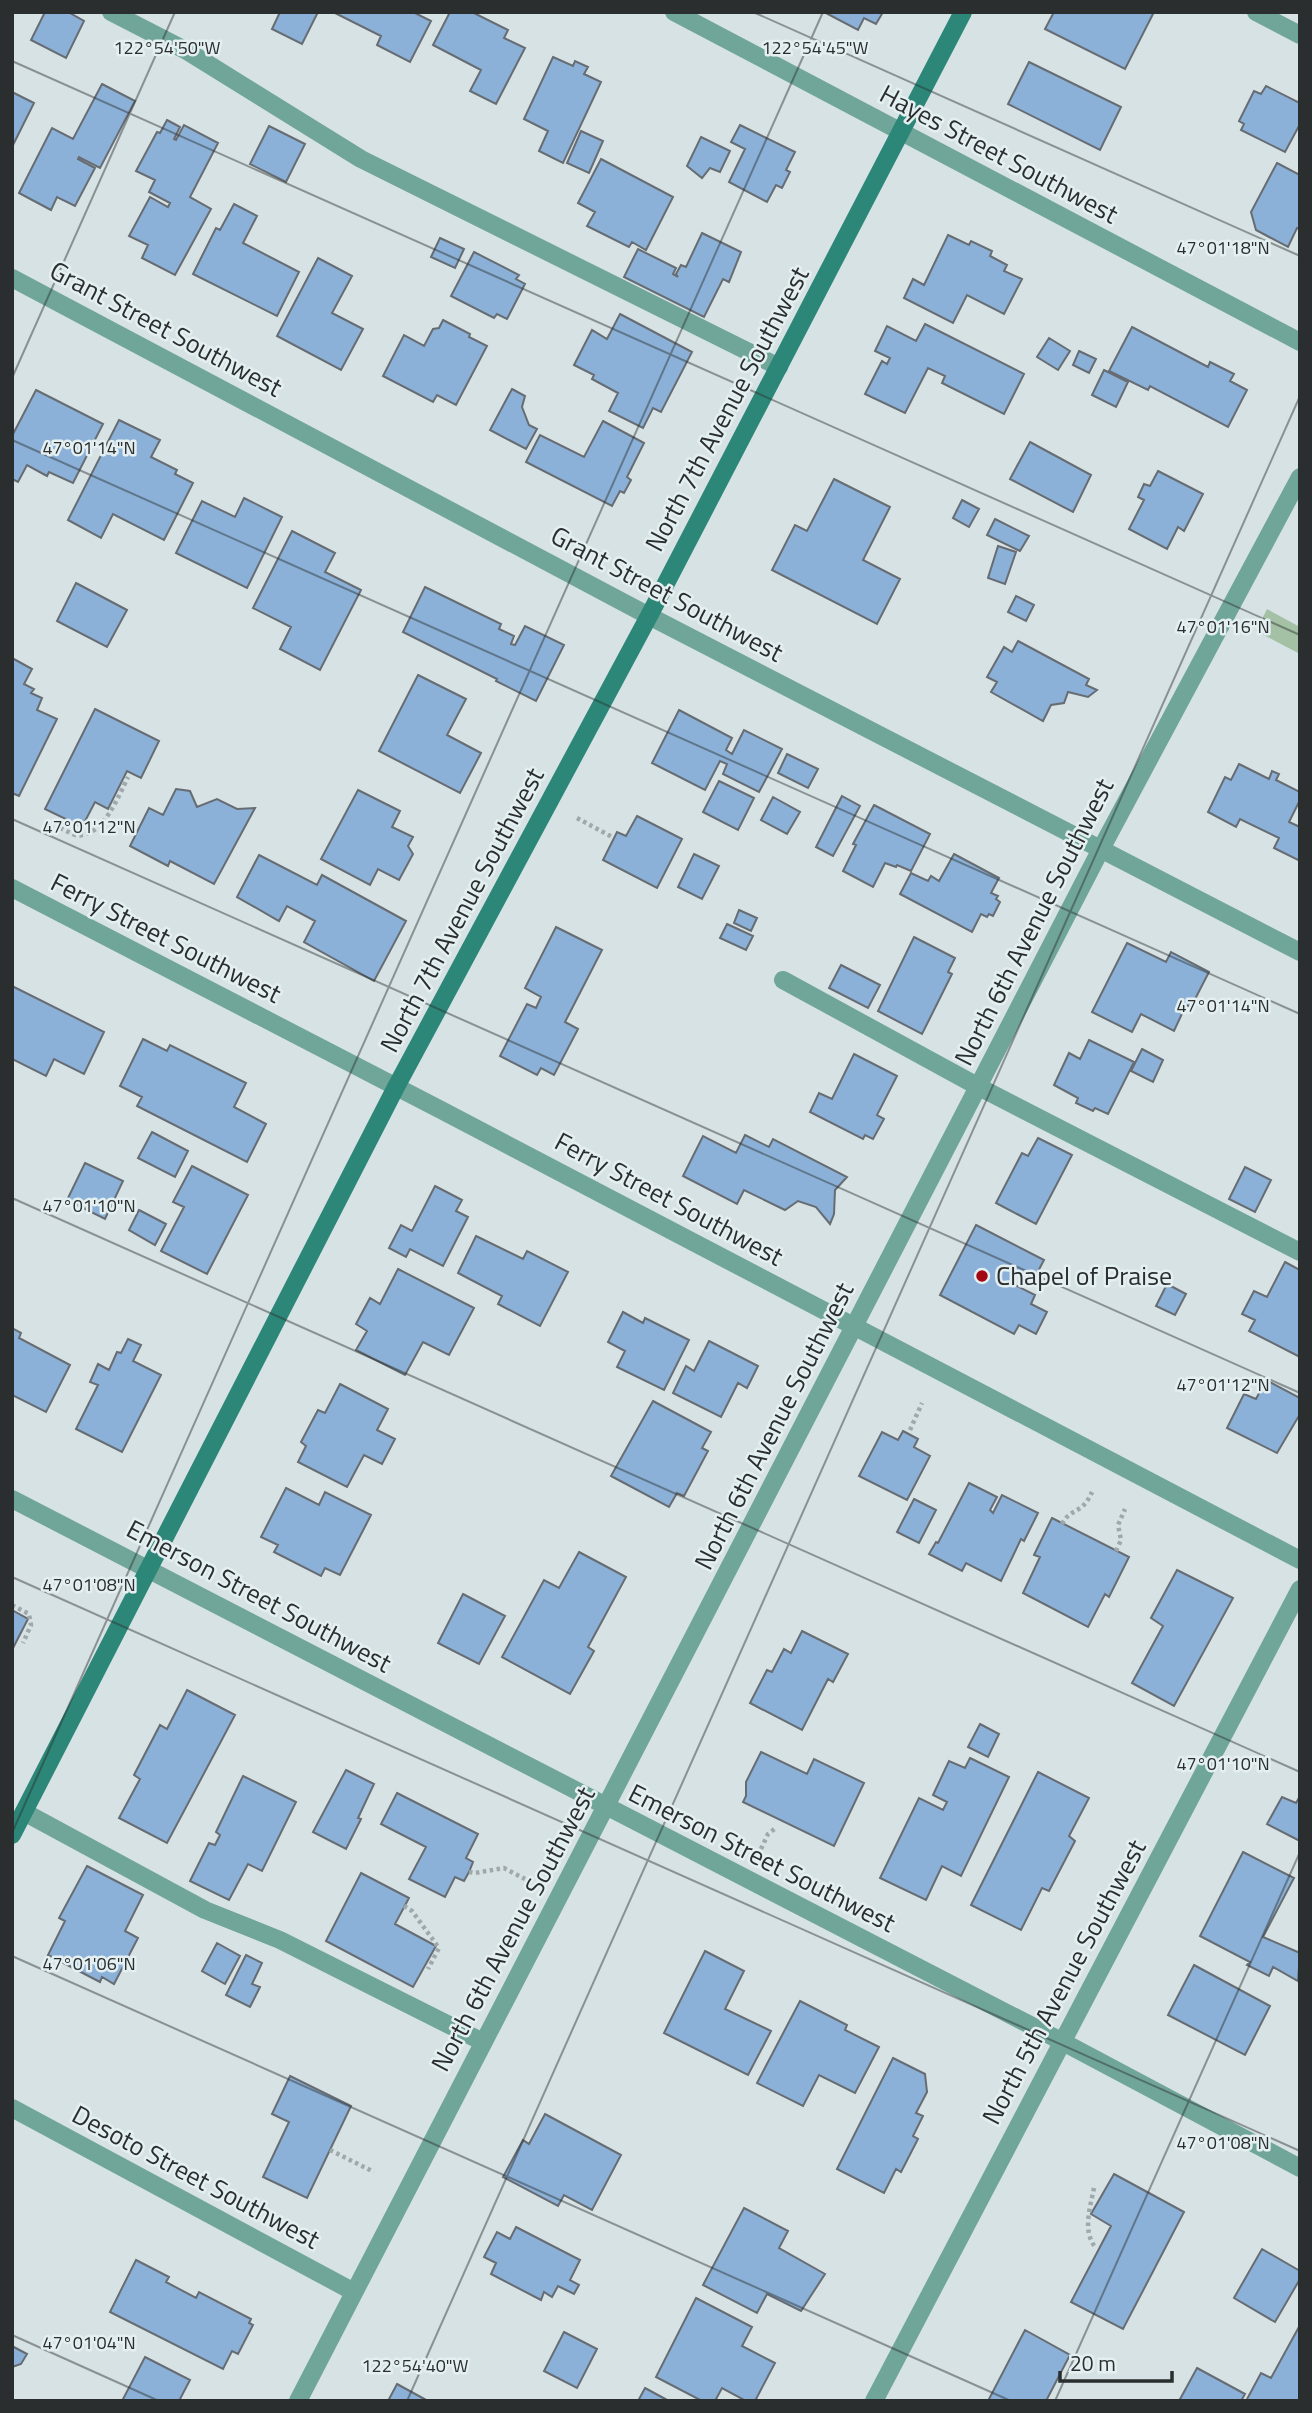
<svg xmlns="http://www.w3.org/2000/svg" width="1312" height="2413" font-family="'Titillium Web',sans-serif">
  <rect width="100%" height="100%" fill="#d7e2e4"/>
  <!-- green -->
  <path fill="#a5c1a5" d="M1267,609L1300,627V654L1256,631Z"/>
  <!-- building -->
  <path fill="#8bb1d8" stroke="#666c72" stroke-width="2" d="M45,12H68L84,21L66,58L31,40Z
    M280,12H318L302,44L272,29Z
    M333,12H413L431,21L410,62L377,45L381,36Z
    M450,12H472L508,30L504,38L525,48L496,104L470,91L481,70L433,45Z
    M824,12H883L876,24L864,18L858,30Z
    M1054,12H1154L1125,69L1045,29Z
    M553,57L573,66L575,61L588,67L584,74L601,82L563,163L539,151L548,131L524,119Z
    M1029,62L1121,107L1100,150L1008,104Z
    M102,84L135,101L100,168L79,157L78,159L95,168L75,206L57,197L51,210L19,193L52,128L73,139Z
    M1266,86L1300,103V124L1285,152L1241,130L1244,124L1239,121L1254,91L1261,94Z
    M12,92L34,103L12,147Z
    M167,120L180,127L174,139L176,140L184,125L218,143L190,197L211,209L175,275L142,258L148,245L129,236L150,197L168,207L170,203L149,192L155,180L136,171L157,132L160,133Z
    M740,125L795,152L786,170L790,172L782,188L776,185L767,202L729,182L745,149L731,142Z
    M269,126L305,144L286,182L250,164Z
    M581,131L603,141L589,173L567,163Z
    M701,137L730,151L720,172L710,168L702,178L687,166Z
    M601,159L673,197L646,250L632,242L629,247L587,226L595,212L578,203Z
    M1277,163L1300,175V229L1297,228L1288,247L1256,230L1251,212Z
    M234,204L257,216L243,243L299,272L277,316L193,274L216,228L220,230Z
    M702,233L741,252L729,282L723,279L704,317L624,277L638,249L676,268L673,274L678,277L676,274L681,265L686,267Z
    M948,235L969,245L971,241L992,251L990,256L1007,265L1004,271L1022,279L1004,314L967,295L953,323L904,298L913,279L924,285Z
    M440,238L464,249L455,268L431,257Z
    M474,252L519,275L516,279L525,284L507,319L497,314L494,318L451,296Z
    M318,258L352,276L332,313L363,329L341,370L277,336Z
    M620,314L692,352L661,412L653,408L643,428L609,411L618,393L592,379L594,375L574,365L592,330L607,339Z
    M443,320L470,334L469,337L487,346L456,405L437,395L433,402L383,376L404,335L424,346L433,329L439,328Z
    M925,324L1024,374L1004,414L942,383L945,376L928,368L905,413L865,394L882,361L887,364L890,358L875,351L887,326L916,341Z
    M1132,327L1208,367L1210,362L1234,374L1230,381L1247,390L1228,427L1150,386L1148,390L1109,371Z
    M1049,338L1070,351L1058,370L1037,357Z
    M1079,351L1096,359L1089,373L1073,365Z
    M1104,370L1128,382L1116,407L1092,395Z
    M512,389L525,396L522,407L529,425L537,429L526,449L490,430Z
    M36,390L103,424L73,483L49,472L47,476L27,465L18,482L12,479V436Z
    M119,420L160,440L151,457L177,470L175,474L193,483L164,540L113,514L101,538L68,520Z
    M603,421L644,443L627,477L631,480L624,493L620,491L612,506L526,462L540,435L584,457Z
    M1030,442L1091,475L1073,512L1010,479Z
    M1158,471L1203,494L1184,531L1178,527L1167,549L1129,529L1144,500L1138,497L1144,484L1150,486Z
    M834,479L890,507L863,560L900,579L877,624L772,570L795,525L807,531Z
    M244,498L282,517L247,588L176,553L202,501L235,517Z
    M962,500L979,509L969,527L953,518Z
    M995,519L1029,536L1020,551L987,535Z
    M292,531L335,553L325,572L361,590L320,670L280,649L291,627L253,608Z
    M998,546L1016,552L1005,584L988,578Z
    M76,583L127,610L107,647L57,621Z
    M425,587L501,624L499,629L514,636L511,644L515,645L525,626L564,645L536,701L496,681L497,679L403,632Z
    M1016,596L1034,605L1026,621L1008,612Z
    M1018,641L1089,679L1086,685L1097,690L1088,697L1068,692L1064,703L1051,705L1043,721L991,692L997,682L987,677L1004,647L1012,652Z
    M12,658L32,669L24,684L34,689L31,693L42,698L37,710L57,719L19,796L12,793Z
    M418,675L466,699L447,735L481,753L460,793L379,751Z
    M95,709L159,741L141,778L127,771L108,809L95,802L82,827L45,809Z
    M679,710L732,738L726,750L732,754L744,730L782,749L759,792L723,774L727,764L720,761L705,790L652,763Z
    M787,754L818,769L808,788L778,773Z
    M1239,764L1269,779L1272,771L1279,774L1276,780L1300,792V800L1289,822L1300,827V861L1274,848L1279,838L1240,819L1236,827L1208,812L1225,777L1231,780Z
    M719,781L754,798L738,830L703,812Z
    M176,789L190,791L197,807L217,799L237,809L255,808L214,884L170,861L168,866L130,846L149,808L163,815Z
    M358,790L400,811L392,827L413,837L408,846L413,854L399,880L378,869L370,885L321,859Z
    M842,796L860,806L833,856L816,847Z
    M773,797L800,812L787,834L761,820Z
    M874,805L930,834L911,871L897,865L896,867L885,863L873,887L843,871L856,845L853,844Z
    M637,816L682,839L657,888L603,860L617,832L626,836Z
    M694,854L719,866L702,899L678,887Z
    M954,854L999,878L991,893L998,896L996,899L1000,902L993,916L989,914L987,917L981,914L972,932L900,894L911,873L928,881L931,876L939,881Z
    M259,855L317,885L322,875L406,921L374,981L304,942L315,921L287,906L279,921L237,897Z
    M739,910L757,918L751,931L734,923Z
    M727,924L753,936L746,950L720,938Z
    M556,927L602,950L565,1022L578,1029L554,1075L541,1068L537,1075L500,1056L527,1004L536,1008L541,997L525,988Z
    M914,937L955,958L948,972L952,974L922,1034L878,1011Z
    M1127,943L1166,962L1171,952L1209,972L1191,1007L1186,1005L1174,1031L1141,1014L1132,1032L1092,1012Z
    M841,965L880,985L868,1008L829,988Z
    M12,986L104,1032L84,1074L54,1059L46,1076L12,1059Z
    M143,1039L167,1051L170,1045L246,1083L234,1107L266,1124L247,1162L137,1106L142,1097L120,1086Z
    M1089,1040L1134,1062L1108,1114L1095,1108L1093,1111L1076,1103L1078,1098L1054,1085L1069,1053L1080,1059Z
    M1142,1049L1163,1060L1153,1082L1131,1071Z
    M854,1054L897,1076L877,1115L884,1119L873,1139L865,1135L863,1139L810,1112L819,1093L832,1099Z
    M152,1132L188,1151L175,1177L138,1158Z
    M745,1135L769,1147L773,1139L847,1177L835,1190L834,1214L830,1224L816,1207L798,1201L785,1210L744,1190L737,1204L683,1176L703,1136L736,1153Z
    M1038,1138L1072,1155L1036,1224L996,1203L1022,1153L1028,1156Z
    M85,1163L123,1181L105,1219L67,1200Z
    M192,1166L248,1195L207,1274L161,1251L184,1207L173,1202Z
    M1245,1167L1271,1180L1255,1212L1229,1199Z
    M435,1186L462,1200L456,1211L468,1217L443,1266L410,1249L406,1257L389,1248L401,1225L412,1231Z
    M139,1210L166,1224L155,1245L129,1230Z
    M976,1225L1044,1260L1033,1281L1017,1272L1011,1283L1035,1295L1031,1304L1047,1312L1036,1334L1019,1325L1014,1334L940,1295Z
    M476,1236L523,1259L527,1251L568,1272L540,1326L498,1304L502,1296L458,1273Z
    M1285,1262L1300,1270V1357L1249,1331L1255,1320L1242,1314L1254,1291L1267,1297Z
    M398,1269L474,1308L449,1355L423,1342L405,1375L356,1350L367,1331L356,1324L370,1298L380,1304Z
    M1167,1284L1186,1294L1175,1315L1156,1306Z
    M623,1312L643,1323L645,1318L689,1340L664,1390L617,1367L625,1351L608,1342Z
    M12,1328L21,1333L19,1338L70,1365L46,1412L12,1395Z
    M128,1339L141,1345L133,1361L161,1375L122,1452L76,1429L98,1385L90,1382L98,1364L109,1370L117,1352L121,1353Z
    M709,1341L758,1366L747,1388L738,1383L721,1417L673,1393L686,1366L694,1371Z
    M1266,1380L1300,1398V1414L1277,1453L1227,1428L1244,1394L1256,1399Z
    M340,1384L388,1409L377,1430L395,1439L382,1464L364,1455L347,1487L298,1462L306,1446L301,1442L318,1410L325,1413Z
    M653,1401L711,1432L702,1448L708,1451L684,1496L677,1493L669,1507L611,1476Z
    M903,1431L918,1439L914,1447L930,1456L907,1500L859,1476L882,1432L898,1440Z
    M969,1483L997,1497L990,1510L993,1513L1002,1495L1038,1513L1024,1541L1021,1539L1001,1581L966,1563L962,1571L929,1554L936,1542L938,1543Z
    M286,1488L319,1505L325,1492L371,1515L340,1575L325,1568L321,1576L274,1552L278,1545L261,1537Z
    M914,1499L936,1510L919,1543L897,1532Z
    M1052,1518L1129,1557L1109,1597L1105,1594L1088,1627L1023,1593L1040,1557L1034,1555Z
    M579,1552L626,1577L588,1647L594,1651L570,1694L502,1657L544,1580L559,1588Z
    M1177,1570L1233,1598L1174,1706L1132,1683L1163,1626L1151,1618Z
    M463,1594L505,1616L479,1664L438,1643Z
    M12,1610L28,1619L12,1650Z
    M802,1631L848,1654L833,1682L828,1679L802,1730L750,1703L767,1670L772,1672L784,1649L791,1653Z
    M187,1690L235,1715L167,1843L119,1818L140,1779L134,1775L160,1725L167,1729Z
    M980,1724L999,1734L988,1757L968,1747Z
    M761,1752L807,1774L814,1759L864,1783L834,1846L743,1802L746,1796V1782Z
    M970,1758L1009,1777L961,1876L942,1866L926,1900L880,1878L919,1798L943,1810L947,1802L933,1795L949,1761L965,1768Z
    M346,1770L374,1784L358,1818L361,1819L346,1849L313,1832Z
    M1038,1772L1089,1798L1069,1836L1075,1841L1049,1891L1042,1888L1021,1930L971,1905Z
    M243,1776L296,1802L262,1871L248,1864L229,1900L190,1881L209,1843L215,1845L220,1835L216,1832Z
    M397,1793L478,1834L466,1858L473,1862L469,1872L464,1881L455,1877L445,1897L409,1879L426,1847L381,1824Z
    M1300,1796V1841L1267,1824L1282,1797L1296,1803Z
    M1243,1852L1294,1878L1263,1937L1300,1953L1298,1981L1273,1967L1269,1976L1247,1965L1250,1962L1200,1936Z
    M87,1866L143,1895L125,1931L138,1938L114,1984L102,1977L100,1982L48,1955L65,1921L59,1918Z
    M361,1873L409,1898L395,1924L436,1946L413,1987L326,1941Z
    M217,1943L240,1956L225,1984L202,1971Z
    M705,1951L744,1971L725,2009L771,2031L748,2075L664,2033Z
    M246,1955L262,1963L252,1984L260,1987L250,2007L226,1995Z
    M1194,1965L1270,2006L1245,2055L1168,2015Z
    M800,2001L847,2025L845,2030L879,2047L855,2093L819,2075L803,2106L757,2083Z
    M893,2058L925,2074L927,2092L916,2113L923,2116L913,2136L918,2139L901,2172L896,2169L884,2193L837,2169Z
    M290,2076L351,2106L307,2198L263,2177L289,2122L272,2114Z
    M545,2114L621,2155L592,2210L564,2195L558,2206L503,2177L523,2140L529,2144Z
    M1114,2174L1184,2212L1123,2329L1071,2302L1111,2226L1091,2214Z
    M744,2208L788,2231L779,2248L825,2274L801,2311L767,2294L757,2313L703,2285Z
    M516,2227L580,2260L570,2280L579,2285L574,2294L558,2286L552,2297L544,2292L541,2300L491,2274L496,2263L484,2257L497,2232L510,2239Z
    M1262,2249L1300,2271V2279L1275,2322L1234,2298Z
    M136,2260L169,2277L166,2282L196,2298L199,2292L251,2319L249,2323L253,2325L238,2354L232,2351L223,2369L110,2312Z
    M696,2298L752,2327L742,2346L775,2363L755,2401H746L722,2388L715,2401H702L656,2377Z
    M1300,2325V2401H1246L1261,2373L1271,2378Z
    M1025,2330L1070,2355L1046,2401H988Z
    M564,2332L597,2349L577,2388L544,2371Z
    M12,2346L27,2354L21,2364L12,2367Z
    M145,2357L190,2380L179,2401H122Z
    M1197,2368L1245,2394L1241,2401H1179Z
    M397,2384L428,2401H388Z
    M645,2388L669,2401H638Z"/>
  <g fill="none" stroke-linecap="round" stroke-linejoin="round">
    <!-- path -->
    <path stroke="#9fa8aa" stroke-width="4.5" stroke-dasharray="3.5 3.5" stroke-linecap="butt" d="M577,818L614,838
      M60,828C65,830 70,833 75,835C102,840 119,795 128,777
      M910,1430L922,1403
      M1062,1524C1071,1507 1082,1515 1092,1492
      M1116,1551L1121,1540L1118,1525L1125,1509
      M12,1605L29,1614L31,1625L23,1643
      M761,1849L768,1834L777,1827
      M469,1872L475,1873L504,1868L525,1879
      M404,1906L412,1911L439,1948L428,1969
      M330,2150L374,2172
      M1094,2188C1090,2208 1082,2232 1096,2248"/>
    <!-- lane -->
    <path stroke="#70a599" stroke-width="18" d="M111,12L187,51L361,159L779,367
      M1256,12L1300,35
      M783,980L979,1087L1300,1252
      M24,1812L205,1910L280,1940L483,2042"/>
    <!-- street -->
    <path stroke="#70a599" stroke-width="18" d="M674,12L1300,342
      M12,278L649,616L1300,952
      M12,888L443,1111L1300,1560
      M12,1499L1061,2041L1300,2168
      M12,2108L354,2292
      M298,2401L1101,849L1300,477
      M874,2401L1300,1589"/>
    <!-- secondary -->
    <path stroke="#2c8778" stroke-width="18" d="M12,1835L396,1087L649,616L963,12"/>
  </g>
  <!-- ticks -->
  <path fill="none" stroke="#2a2e2f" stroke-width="2" stroke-opacity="0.45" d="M753,12L1300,256M12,61L1300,635M12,378L175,12M12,440L1300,1014M12,819L1300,1393M12,1198L1300,1772M12,1577L1300,2151M12,1833L823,12M12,1956L1011,2401M12,2335L159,2401M407,2401L1300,396M1055,2401L1300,1852"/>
  <!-- markers -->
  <circle fill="#a20812" stroke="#e4eff1" stroke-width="2.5" cx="982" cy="1276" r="7"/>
  <g text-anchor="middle" stroke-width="5" stroke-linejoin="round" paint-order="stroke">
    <!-- street labels -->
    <g font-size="26" fill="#2a2e2f" stroke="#e4eff1">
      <text transform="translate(999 154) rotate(28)" y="9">Hayes Street Southwest</text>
      <text transform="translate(166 329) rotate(28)" y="9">Grant Street Southwest</text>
      <text transform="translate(727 409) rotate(-62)" y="9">North 7th Avenue Southwest</text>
      <text transform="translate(667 594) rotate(28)" y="9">Grant Street Southwest</text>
      <text transform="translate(462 910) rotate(-62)" y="9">North 7th Avenue Southwest</text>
      <text transform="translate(1034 922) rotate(-63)" y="9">North 6th Avenue Southwest</text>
      <text transform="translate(166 938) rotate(27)" y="9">Ferry Street Southwest</text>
      <text transform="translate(669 1199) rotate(28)" y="9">Ferry Street Southwest</text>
      <text transform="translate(774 1426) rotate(-63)" y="9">North 6th Avenue Southwest</text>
      <text transform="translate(259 1596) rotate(28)" y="9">Emerson Street Southwest</text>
      <text transform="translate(762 1858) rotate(27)" y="9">Emerson Street Southwest</text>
      <text transform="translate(513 1929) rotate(-62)" y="9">North 6th Avenue Southwest</text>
      <text transform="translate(1064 1982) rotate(-62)" y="9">North 5th Avenue Southwest</text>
      <text transform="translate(196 2177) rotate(28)" y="9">Desoto Street Southwest</text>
    </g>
    <!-- poi labels -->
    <g font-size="26" fill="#2a2e2f" stroke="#e4eff1" text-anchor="start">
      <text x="996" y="1285">Chapel of Praise</text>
    </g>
  </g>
  <g font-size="18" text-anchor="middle" fill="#2a2e2f" stroke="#e4eff1" stroke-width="5" stroke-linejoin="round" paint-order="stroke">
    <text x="167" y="54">122°54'50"W</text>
    <text x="815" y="54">122°54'45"W</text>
    <text x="1223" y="254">47°01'18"N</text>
    <text x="89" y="454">47°01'14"N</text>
    <text x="1223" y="633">47°01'16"N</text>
    <text x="89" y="833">47°01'12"N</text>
    <text x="1223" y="1012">47°01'14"N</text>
    <text x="89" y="1212">47°01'10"N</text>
    <text x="1223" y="1391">47°01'12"N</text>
    <text x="89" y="1591">47°01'08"N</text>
    <text x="1223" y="1770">47°01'10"N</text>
    <text x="89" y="1970">47°01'06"N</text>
    <text x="1223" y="2149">47°01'08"N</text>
    <text x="89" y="2349">47°01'04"N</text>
    <text x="415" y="2372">122°54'40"W</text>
  </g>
  <!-- border -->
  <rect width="1312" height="2413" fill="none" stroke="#2a2e2f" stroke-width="28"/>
  <!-- scale -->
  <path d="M1060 2371v10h112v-10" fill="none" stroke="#2a2e2f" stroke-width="3.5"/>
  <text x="1070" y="2371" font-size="21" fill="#2a2e2f" stroke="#e4eff1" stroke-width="5" paint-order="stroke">20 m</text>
</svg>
